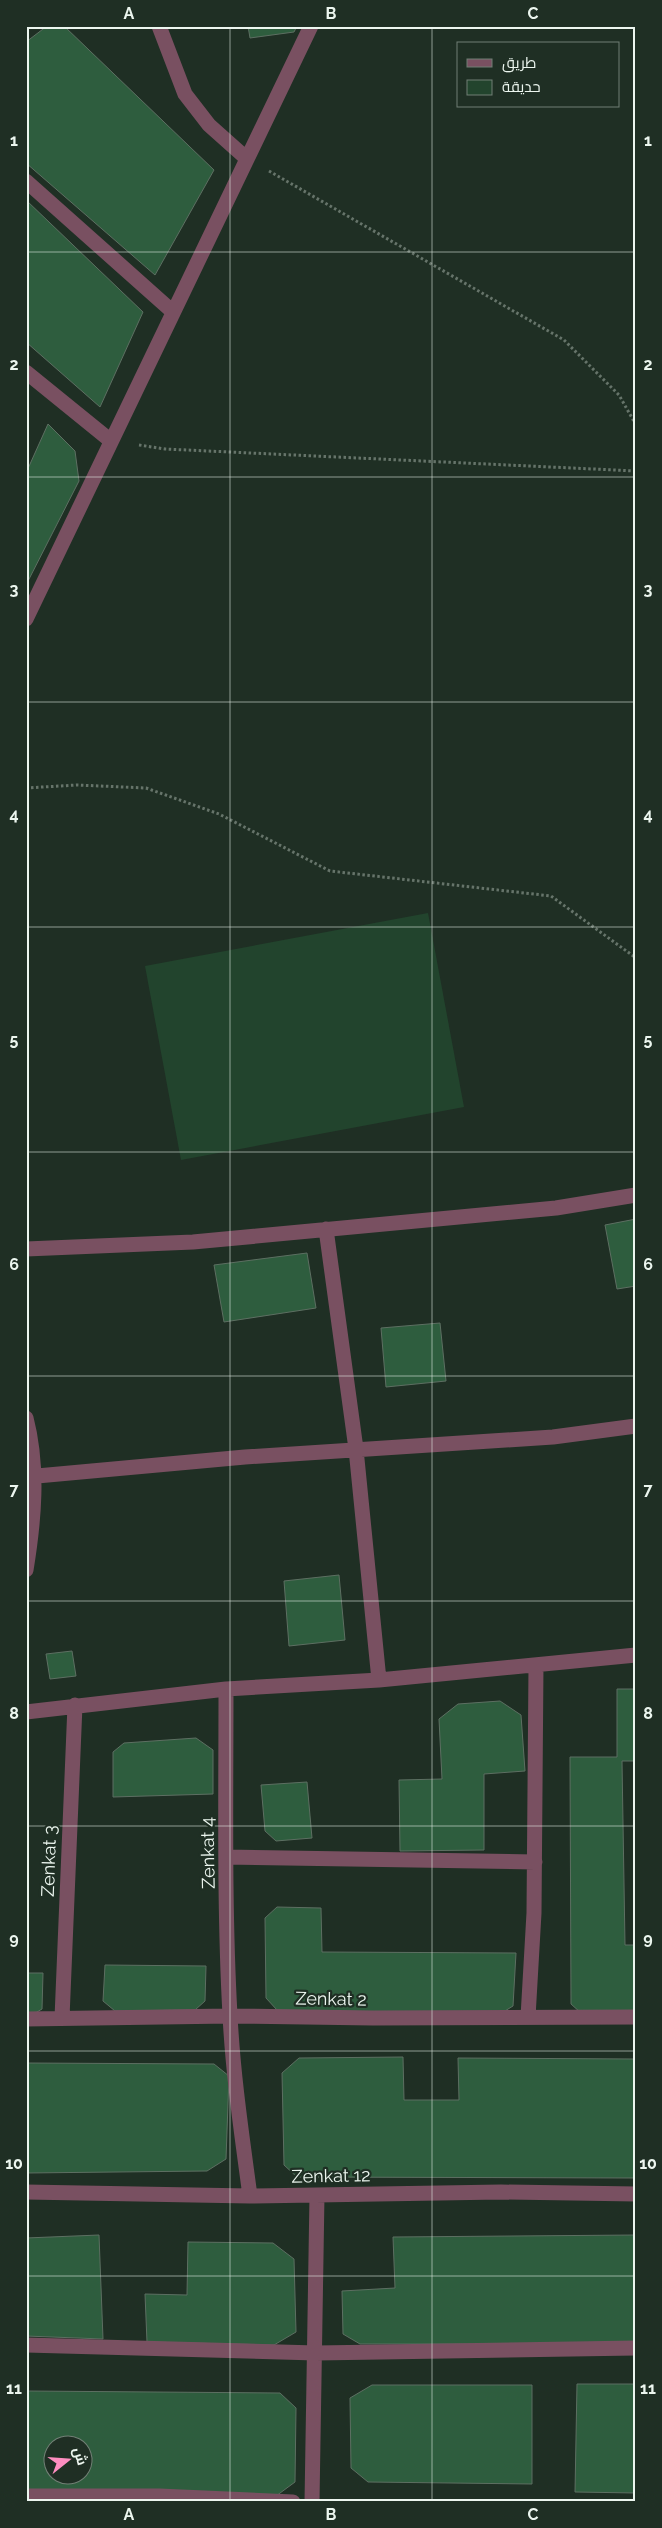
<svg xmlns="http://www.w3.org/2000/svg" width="662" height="2528" font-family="Raleway,Cairo,sans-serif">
  <rect width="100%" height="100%" fill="#1f2f24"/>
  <!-- green -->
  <path fill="#22442d" d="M428,913L464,1107L181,1160L145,966Z"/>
  <!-- building -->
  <path fill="#2e5d3e" stroke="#5d6f62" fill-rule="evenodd" d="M47,26H64L214,170L155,275L26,163V42Z
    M248,26H297L294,32L250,38Z
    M26,200L143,312L100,407L26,342Z
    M48,424L75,451L79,481L26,585V473Z
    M636,1219V1286L617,1289L605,1225Z
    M307,1253L316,1308L224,1322L214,1265Z
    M440,1323L446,1381L386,1387L381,1328Z
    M339,1575L345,1640L289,1646L284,1581Z
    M72,1651L76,1676L50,1679L46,1654Z
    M617,1689H636V1761H622L625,1945H636V2011L581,2013L571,2004L570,1757H617Z
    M500,1701L521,1715L525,1771L484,1774V1850L400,1851L399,1780L442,1779L439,1719L458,1704Z
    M196,1738L213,1750V1794L113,1797V1752L124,1743Z
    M307,1782L312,1838L276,1841L265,1831L261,1785Z
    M277,1907L321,1908L322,1952L516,1953L513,2006L500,2014L277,2010L266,1998L265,1918Z
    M105,1965L206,1966L205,2001L195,2010L115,2011L103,2001Z
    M26,1973H43L42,2009L32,2015H26Z
    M403,2057L404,2100H459L458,2058L636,2059V2178L297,2177L284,2165L282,2073L299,2058Z
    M26,2063L214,2064L229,2076L226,2159L207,2171L26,2173Z
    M99,2235L103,2339L26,2336V2238Z
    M636,2235V2344H360L343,2334L342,2291L395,2288L393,2237Z
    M188,2242L273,2243L294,2259L296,2332L274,2345L147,2342L145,2294L187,2295Z
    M577,2384H636V2493L575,2492Z
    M372,2385H532V2484L368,2482L351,2468L350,2398Z
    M28,2391L280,2393L296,2408L295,2482L276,2496L26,2490V2393ZM52,2446H82V2476H52Z"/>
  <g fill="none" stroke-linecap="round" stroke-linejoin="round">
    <!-- path -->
    <path stroke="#66746a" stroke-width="3" stroke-dasharray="2.5 2.5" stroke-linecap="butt" d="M269,171L564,340L619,395L636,425
      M139,445L165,449L636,471
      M26,788L77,785L146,788L219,814L330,871L551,896L636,958"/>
    <!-- street -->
    <path stroke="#795061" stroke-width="15" d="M159,26L185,94L209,125L246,158
      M26,181L173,312
      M26,372L111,441
      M26,619L311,26
      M326,1229L356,1449L379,1680
      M26,1249L193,1242L556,1208L636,1195
      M26,1418C39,1468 34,1521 26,1570
      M26,1477L245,1457L553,1437L636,1426
      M226,1689C226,1798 224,1907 230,2015C233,2076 242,2136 250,2196
      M26,1712L226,1689L379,1680L636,1655
      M226,1857L535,1862
      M528,2017L534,1913L536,1665
      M62,2018L75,1705
      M26,2019L230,2016L373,2018L636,2017
      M26,2192L250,2196L501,2192L636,2194
      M26,2345L316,2353L636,2348
      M26,2496H159L293,2502
      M312,2502L317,2195"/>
  </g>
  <!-- grid -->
  <path fill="none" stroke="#ecf6ef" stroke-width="1" stroke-opacity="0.55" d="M230,26V2502M432,26V2502M26,252H636M26,477H636M26,702H636M26,927H636M26,1152H636M26,1376H636M26,1601H636M26,1826H636M26,2051H636M26,2276H636"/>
  <g text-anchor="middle" stroke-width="4.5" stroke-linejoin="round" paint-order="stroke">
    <!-- street labels -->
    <g font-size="18" fill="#ecf6ef" stroke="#1f2f24">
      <text transform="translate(208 1853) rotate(-91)" y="6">Zenkat 4</text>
      <text transform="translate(49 1861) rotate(-88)" y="6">Zenkat 3</text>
      <text transform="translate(331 1999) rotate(1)" y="6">Zenkat 2</text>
      <text transform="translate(331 2176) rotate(-1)" y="6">Zenkat 12</text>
    </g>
  </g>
  <!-- border -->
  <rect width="662" height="2528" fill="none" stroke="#1f2f24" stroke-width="55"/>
  <!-- legend -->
  <rect x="457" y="42" width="162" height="65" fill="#1f2f24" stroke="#717f75"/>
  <rect x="467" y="59" width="25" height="8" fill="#795061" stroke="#717f75"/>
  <text x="502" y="68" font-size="15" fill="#ecf6ef">طريق</text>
  <rect x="467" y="80" width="25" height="15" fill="#22442d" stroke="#717f75"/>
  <text x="502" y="92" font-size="15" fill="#ecf6ef">حديقة</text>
  <!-- north arrow -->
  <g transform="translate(68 2460) rotate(73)"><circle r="24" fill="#1f2f24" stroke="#717f75"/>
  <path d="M0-4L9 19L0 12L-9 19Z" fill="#fd8ec0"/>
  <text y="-8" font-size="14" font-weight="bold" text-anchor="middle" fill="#ecf6ef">ش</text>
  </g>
  <rect x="28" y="28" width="606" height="2472" fill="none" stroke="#ecf6ef" stroke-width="2"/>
  <g font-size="16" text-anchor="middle" font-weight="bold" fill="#ecf6ef">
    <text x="129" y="19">A</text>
    <text x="331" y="19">B</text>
    <text x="533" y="19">C</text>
    <text x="14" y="146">1</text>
    <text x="648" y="146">1</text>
    <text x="14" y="370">2</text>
    <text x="648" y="370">2</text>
    <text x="14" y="595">3</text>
    <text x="648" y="595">3</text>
    <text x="14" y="820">4</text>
    <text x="648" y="820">4</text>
    <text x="14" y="1045">5</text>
    <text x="648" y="1045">5</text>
    <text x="14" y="1270">6</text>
    <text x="648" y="1270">6</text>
    <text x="14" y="1495">7</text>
    <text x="648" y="1495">7</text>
    <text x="14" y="1719">8</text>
    <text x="648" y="1719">8</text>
    <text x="14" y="1944">9</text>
    <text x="648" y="1944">9</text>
    <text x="14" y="2169">10</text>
    <text x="648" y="2169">10</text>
    <text x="14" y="2394">11</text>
    <text x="648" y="2394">11</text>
    <text x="129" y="2520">A</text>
    <text x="331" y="2520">B</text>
    <text x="533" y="2520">C</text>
  </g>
</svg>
